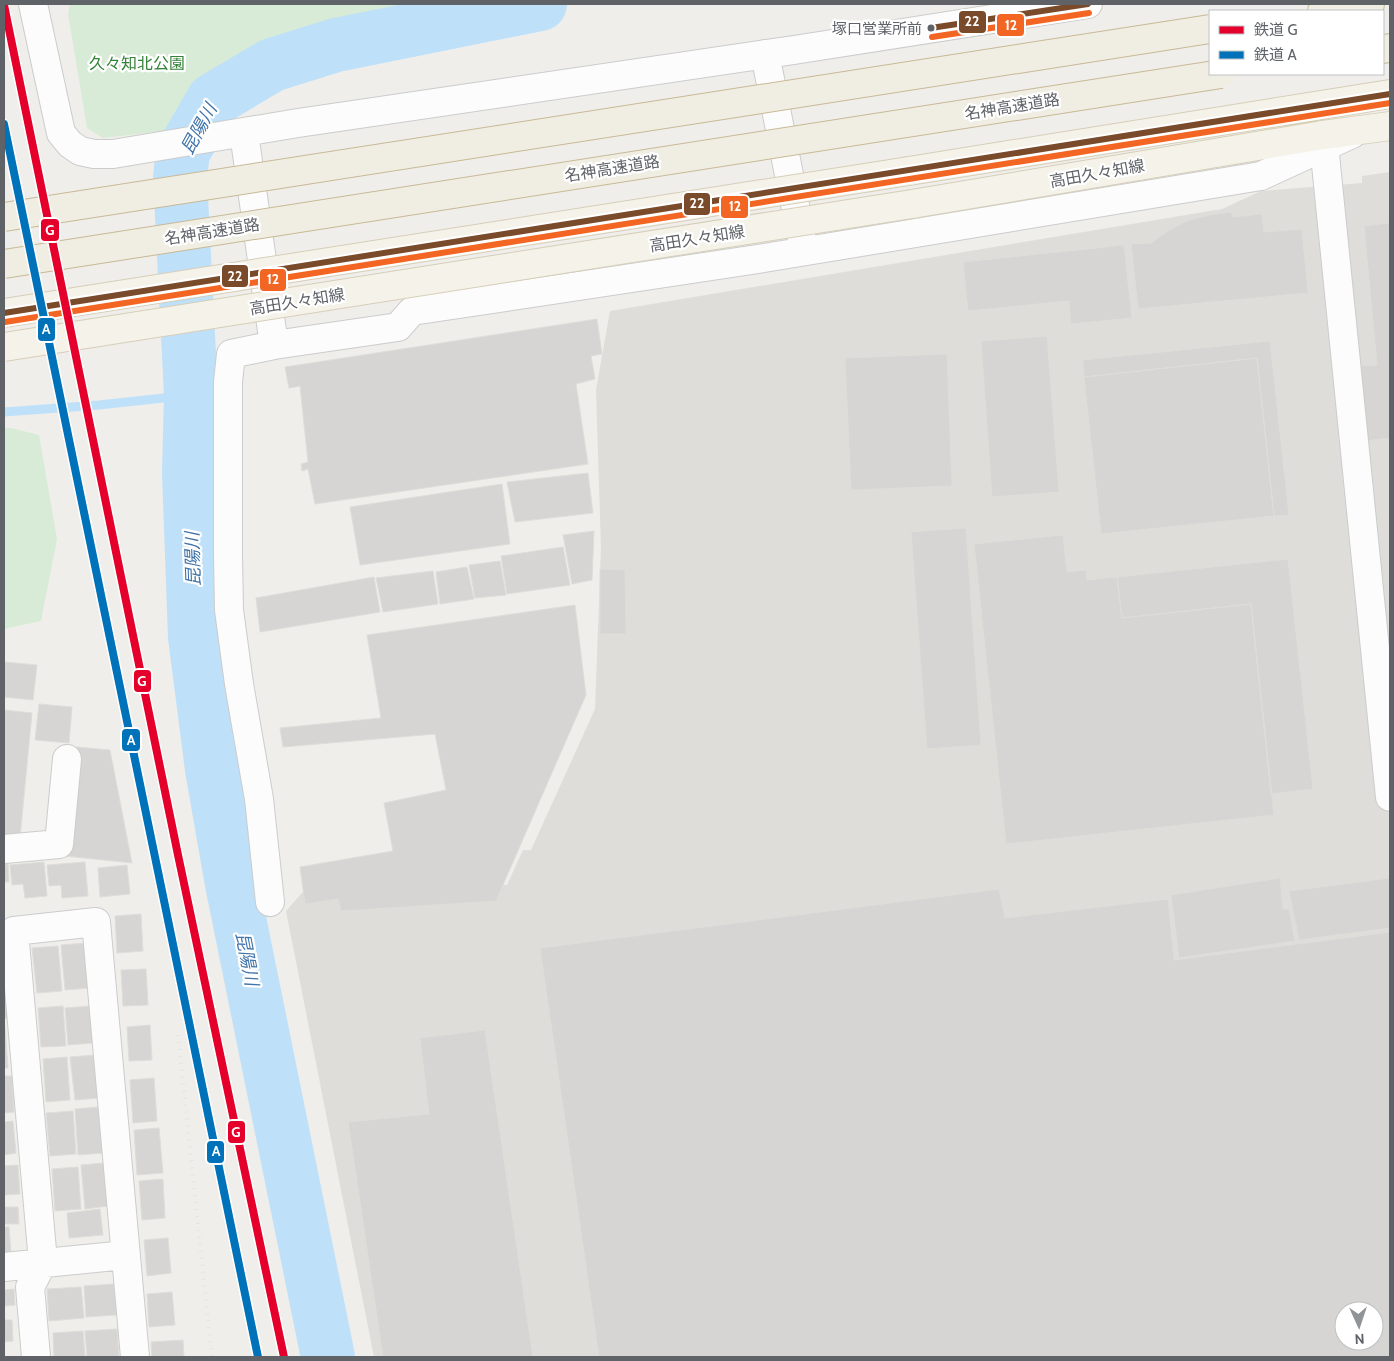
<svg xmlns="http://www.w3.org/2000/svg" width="1394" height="1361" font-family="Cabin,'Noto Sans JP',sans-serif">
  <rect width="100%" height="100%" fill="#efeeea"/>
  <!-- industrial -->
  <path fill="#dfddda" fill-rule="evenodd" d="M1390,172V1357H374L286,911L302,893L507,885L523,850H531L595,709L601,548L596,390L610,311L1222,209L1261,191L1362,183V176ZM1344,1311H1374V1341H1344Z"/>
  <!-- green -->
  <path fill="#d8ebd6" d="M70,4H425L281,40L242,54L203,80L181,104L164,131L103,138L87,128L68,14Z
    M4,428H11L39,435L57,539L41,621L4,629Z"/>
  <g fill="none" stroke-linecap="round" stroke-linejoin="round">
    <!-- stream -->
    <path stroke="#bfe0f9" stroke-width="9" d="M4,412L99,405L191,395"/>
    <!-- river -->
    <path stroke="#bfe0f9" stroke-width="54" d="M328,1357L232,884L212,769L195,637L189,473L191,395L180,177L183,152L213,100L272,65L336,45L540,4"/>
  </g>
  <!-- building -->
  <path fill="#d6d5d3" stroke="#deddd9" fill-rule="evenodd" d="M1232,212V217L1262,214L1264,232L1302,229L1308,293L1138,309L1131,244L1151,243L1168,231L1187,221L1209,215Z
    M1390,223V438L1365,441L1358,366L1377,365L1364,226Z
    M1124,245L1132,318L1071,324L1069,301L968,311L963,262Z
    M597,319L602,354L591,356L595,379L576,384L588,464L315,504L308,469L302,471L301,464L308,462L300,386L289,388L285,367Z
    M1047,336L1059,492L992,497L981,341Z
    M1270,341L1289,515L1274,516L1257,358L1084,377L1083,360Z
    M947,354L952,486L851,490L845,358Z
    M1257,358L1274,516L1101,534L1084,377Z
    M588,473L593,513L515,522L507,482Z
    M502,484L510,544L360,565L350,507Z
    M966,528L981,745L927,749L911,532Z
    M594,531L592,580L572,584L563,535Z
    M1063,535L1067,572L1086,570L1087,580L1117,577L1122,618L1251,604L1274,815L1006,844L974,544Z
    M563,547L570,585L507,594L501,556Z
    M1288,559L1313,789L1271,794L1251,604L1122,618L1117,577Z
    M500,561L506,595L475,598L469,565Z
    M467,567L474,599L440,604L436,572Z
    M600,569L625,570L626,634H600Z
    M433,571L438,604L383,612L376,578Z
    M374,577L380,612L260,632L256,598Z
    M575,605L586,695L496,901L341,911L338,899L305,904L300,867L393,851L384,803L446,790L435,734L283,747L280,728L381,718L367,635Z
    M4,662L37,665L33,700L4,697Z
    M39,704L72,707L69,743L35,740Z
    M4,710L32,713L20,838L4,837Z
    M77,747L110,750L132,863L65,856Z
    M44,862L47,896L25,898L23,884L12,885L10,865Z
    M85,862L88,896L62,898L61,885L49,886L47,865Z
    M4,864H8L9,882H4Z
    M127,865L130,894L100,897L98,868Z
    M1280,878L1283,909H1289L1295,941L1179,958L1171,895Z
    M1390,878V928L1299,940L1289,891Z
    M999,889L1005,918L1168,899L1174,960L1390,932V1357H599L540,948ZM1344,1311H1374V1341H1344Z
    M141,914L143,951L117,953L115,916Z
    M86,943L90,988L65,990L61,945Z
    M58,946L62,991L37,993L32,948Z
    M146,969L148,1005L123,1006L121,970Z
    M4,982L8,1018L4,1019Z
    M63,1006L66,1046L41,1047L38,1008Z
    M90,1006L93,1043L68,1045L65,1008Z
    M150,1025L152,1060L129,1061L127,1027Z
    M5,1027L8,1068H4V1028Z
    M485,1030L533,1357H383L348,1122L429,1114L420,1038Z
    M94,1055L99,1098L75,1100L70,1057Z
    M67,1057L70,1100L46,1102L43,1059Z
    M4,1076H12L14,1112L4,1113Z
    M154,1078L157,1121L133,1123L130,1080Z
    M99,1107L103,1153L78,1155L75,1109Z
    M73,1111L76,1154L50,1156L46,1113Z
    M13,1121L16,1153L4,1155V1122Z
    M159,1128L163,1173L137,1175L134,1130Z
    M104,1163L108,1206L85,1209L81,1165Z
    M18,1165L20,1194L4,1195V1166Z
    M78,1167L81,1209L55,1211L52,1169Z
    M163,1179L165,1218L142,1220L139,1181Z
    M4,1207H18L19,1224H4Z
    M100,1209L103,1235L69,1238L67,1213Z
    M4,1227H9L11,1253L4,1254Z
    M168,1238L171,1273L147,1276L144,1240Z
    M114,1284L117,1315L86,1317L84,1286Z
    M81,1287L84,1318L49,1321L47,1289Z
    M14,1289L15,1305L4,1306V1290Z
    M172,1292L175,1325L149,1327L147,1294Z
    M4,1320H12L13,1341L4,1342Z
    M117,1329L119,1357H87L85,1331Z
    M83,1331L85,1357H54L53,1333Z
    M183,1340L184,1357H152L151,1342Z"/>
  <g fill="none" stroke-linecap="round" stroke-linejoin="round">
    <!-- minor casing -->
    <g stroke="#cbcccc" stroke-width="30">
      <path id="minor" d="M33,4L61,133L70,144L80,151L94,154H113L298,123L794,50L1088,4
        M765,54L803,245
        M244,133L274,345
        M1323,135L1390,797
        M4,849L59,844L67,759
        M270,902L259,799L239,684L229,610L228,556V382L231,354L274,345L398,327L412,311L764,258L1261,176L1352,134
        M4,1267L126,1255
        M36,1357L30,1287L43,1262L14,931L96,922L135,1357"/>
    </g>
    <!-- major casing -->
    <g stroke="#d7ceb8" stroke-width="30">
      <path id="major" d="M909,171L1390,94
        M912,204L1323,135L1390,126"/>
    </g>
    <!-- highway casing -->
    <g stroke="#c8b996" stroke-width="30">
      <path id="highway" d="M1322,11L1370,4
        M1383,49L1390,48"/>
    </g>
    <!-- minor -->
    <use href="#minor" stroke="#fdfcfc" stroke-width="28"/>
    <!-- major -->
    <use href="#major" stroke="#f4f2e9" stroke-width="28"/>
    <!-- highway -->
    <use href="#highway" stroke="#f0ede3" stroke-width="28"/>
    <!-- rail -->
    <path stroke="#e4e4e4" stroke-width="4" stroke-dasharray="1 6" stroke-linecap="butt" d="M178,1035L212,1357"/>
    <!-- major-bridge casing -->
    <g stroke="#d7ceb8" stroke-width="30" stroke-linecap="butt">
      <path id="major-bridge" d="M4,313L909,171
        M4,347L912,204"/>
    </g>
    <!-- highway-bridge casing -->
    <g stroke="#c8b996" stroke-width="30" stroke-linecap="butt">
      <path id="highway-bridge" d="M4,217L1210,29
        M4,264L1221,74"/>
    </g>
    <!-- major-bridge -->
    <use href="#major-bridge" stroke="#f4f2e9" stroke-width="28"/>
    <!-- highway-bridge -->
    <use href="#highway-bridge" stroke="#f0ede3" stroke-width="28"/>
    <!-- bus-1 casing -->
    <g stroke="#fff" stroke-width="10">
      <path id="bus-1" d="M931,28L1088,4
        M4,313L1390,94"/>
    </g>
    <!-- bus-2 casing -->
    <g stroke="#fff" stroke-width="10">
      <path id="bus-2" d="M932,37L1089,13
        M5,322L1390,103"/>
    </g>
    <!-- bus-1 -->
    <use href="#bus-1" stroke="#7a4b2a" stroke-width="6"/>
    <!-- bus-2 -->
    <use href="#bus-2" stroke="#f26522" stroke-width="6"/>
    <!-- rail-1 casing -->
    <g stroke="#fff" stroke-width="11">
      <path id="rail-1" d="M4,5L178,855L284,1357"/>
    </g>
    <!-- rail-2 casing -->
    <g stroke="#fff" stroke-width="11">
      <path id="rail-2" d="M4,124L258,1357"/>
    </g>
    <!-- rail-1 -->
    <use href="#rail-1" stroke="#e4002b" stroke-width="8"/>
    <!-- rail-2 -->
    <use href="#rail-2" stroke="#0072ba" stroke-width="8"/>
  </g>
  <!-- markers -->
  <circle fill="#5f6368" stroke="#fff" stroke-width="2" cx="931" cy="28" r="4.5"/>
  <g text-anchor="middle" stroke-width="4.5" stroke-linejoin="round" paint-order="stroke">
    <!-- bus labels -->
    <g font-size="15" fill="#5f6368" stroke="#fff" text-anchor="end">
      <text x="922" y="34">塚口営業所前</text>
    </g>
    <!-- park labels -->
    <g font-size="16" fill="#348238" stroke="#fff">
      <text x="137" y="69">久々知北公園</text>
    </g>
    <!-- street labels -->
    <g font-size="16" fill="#5f6368" stroke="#fff">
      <text transform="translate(1012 106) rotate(-9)" y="6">名神高速道路</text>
      <text transform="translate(612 168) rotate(-9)" y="6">名神高速道路</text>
      <text transform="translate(1097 173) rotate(-10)" y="6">高田久々知線</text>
      <text transform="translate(212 231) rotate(-9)" y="6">名神高速道路</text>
      <text transform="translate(697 238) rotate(-9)" y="6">高田久々知線</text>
      <text transform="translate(297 301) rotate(-9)" y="6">高田久々知線</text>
    </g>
    <!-- water labels -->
    <g font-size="18" font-style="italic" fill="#4174aa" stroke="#fff">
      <text transform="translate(199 129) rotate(-61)" y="6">昆陽川</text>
      <text transform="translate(193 559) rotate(-92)" y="6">昆陽川</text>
      <text transform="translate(247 959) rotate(79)" y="6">昆陽川</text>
    </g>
  </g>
  <g stroke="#fff" stroke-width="2">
    <rect x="958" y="10" width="29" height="24" rx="5" fill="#7a4b2a"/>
    <rect x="996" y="13" width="29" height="24" rx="5" fill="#f26522"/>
    <rect x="683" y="192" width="28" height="24" rx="5" fill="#7a4b2a"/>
    <rect x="720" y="195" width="29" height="24" rx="5" fill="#f26522"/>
    <rect x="40" y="218" width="20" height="24" rx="5" fill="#e4002b"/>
    <rect x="221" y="264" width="28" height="24" rx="5" fill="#7a4b2a"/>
    <rect x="259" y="268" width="28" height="24" rx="5" fill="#f26522"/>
    <rect x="37" y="317" width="19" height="25" rx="5" fill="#0072ba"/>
    <rect x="133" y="669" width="19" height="24" rx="5" fill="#e4002b"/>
    <rect x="121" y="728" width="20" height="24" rx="5" fill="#0072ba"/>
    <rect x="227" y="1120" width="19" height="24" rx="5" fill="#e4002b"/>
    <rect x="206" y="1140" width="19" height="24" rx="5" fill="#0072ba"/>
  </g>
  <g font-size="14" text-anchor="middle" font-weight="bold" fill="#fff">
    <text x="972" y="26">22</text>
    <text x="1011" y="30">12</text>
    <text x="697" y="208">22</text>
    <text x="735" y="211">12</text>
    <text x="50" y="235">G</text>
    <text x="235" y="281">22</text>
    <text x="273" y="284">12</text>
    <text x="46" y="334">A</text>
    <text x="142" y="686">G</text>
    <text x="131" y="745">A</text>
    <text x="236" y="1137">G</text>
    <text x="216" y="1156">A</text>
  </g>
  <!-- border -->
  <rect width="1394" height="1361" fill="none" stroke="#5f6368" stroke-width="10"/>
  <!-- legend -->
  <rect x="1209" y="10" width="175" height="65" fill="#ffffff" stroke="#bfc1c3"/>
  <rect x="1219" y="26" width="25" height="8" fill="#e4002b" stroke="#bfc1c3"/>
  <text x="1254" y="35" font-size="15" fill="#5f6368">鉄道 G</text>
  <rect x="1219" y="51" width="25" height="8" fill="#0072ba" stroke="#bfc1c3"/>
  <text x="1254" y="60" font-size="15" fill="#5f6368">鉄道 A</text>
  <!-- north arrow -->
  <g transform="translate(1359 1326) rotate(177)"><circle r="24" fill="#ffffff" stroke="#bfc1c3"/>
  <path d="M0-4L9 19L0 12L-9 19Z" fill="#919496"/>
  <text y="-8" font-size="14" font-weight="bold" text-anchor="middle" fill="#5f6368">N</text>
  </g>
</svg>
